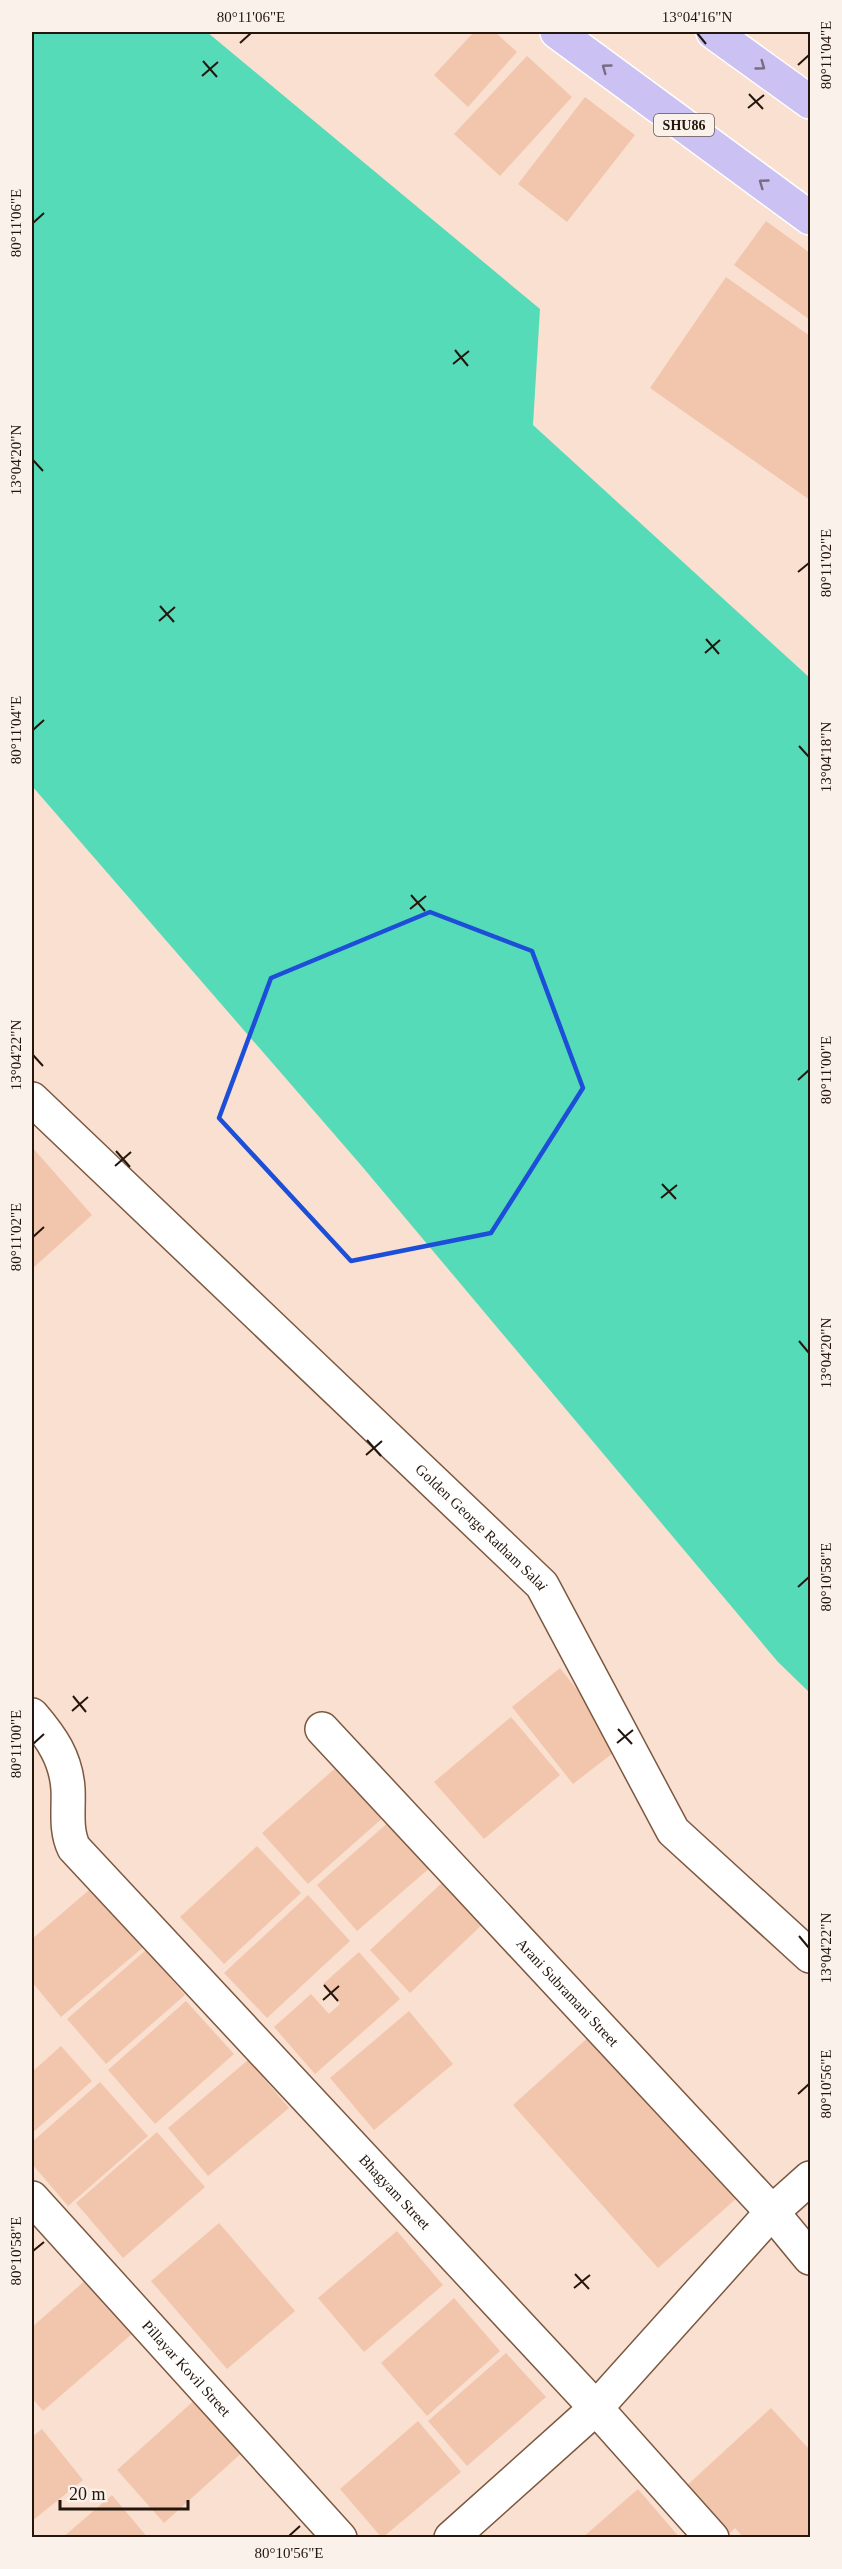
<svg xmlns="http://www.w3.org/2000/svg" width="842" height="2569" font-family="Georgia,serif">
  <rect width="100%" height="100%" fill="#fae0d0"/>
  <!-- water -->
  <path fill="#56dbb9" d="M32,32H207L540,309L533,425L810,678V1693L778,1662L360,1164L32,786Z"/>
  <!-- building -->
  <path fill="#f1c6ac" d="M474,32H495L517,52L468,107L434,75Z
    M527,56L572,97L500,176L454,134Z
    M585,97L635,135L567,222L518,184Z
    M766,221L810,253V320L734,265Z
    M726,277L810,336V500L650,388Z
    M32,1147L92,1215L32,1269Z
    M560,1668L622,1746L573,1784L512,1707Z
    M511,1717L560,1775L484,1839L434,1782Z
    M340,1764L386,1815L308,1884L262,1833Z
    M391,1820L432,1866L357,1931L317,1885Z
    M257,1846L301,1893L224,1964L180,1917Z
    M446,1879L486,1921L410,1993L370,1950Z
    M96,1884L147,1944L61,2017L32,1982V1939Z
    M308,1895L350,1941L267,2018L224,1973Z
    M146,1950L185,1995L106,2064L67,2019Z
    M359,1952L400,1999L315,2074L274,2027L311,1994L329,2014L340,2004L323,1984Z
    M186,2001L234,2054L155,2124L108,2070Z
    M409,2011L453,2064L374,2130L330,2078Z
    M592,2034L738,2197L658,2268L513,2105Z
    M61,2046L92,2081L32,2133V2072Z
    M248,2060L289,2108L208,2176L168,2128Z
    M100,2082L148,2136L68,2206L32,2164V2142Z
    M157,2132L205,2187L123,2258L76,2203Z
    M219,2223L295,2311L227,2369L151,2281Z
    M397,2231L443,2285L364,2352L318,2298Z
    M87,2279L133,2333L43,2411L32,2398V2327Z
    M454,2298L500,2351L427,2416L381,2363Z
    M506,2353L546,2397L467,2466L428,2421Z
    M198,2397L245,2450L164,2523L117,2470Z
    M771,2408L810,2450V2538H744L735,2528L727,2536L683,2489Z
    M418,2421L461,2472L382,2538L340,2489Z
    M42,2429L83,2480L32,2521V2437Z
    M638,2489L680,2538H582Z
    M112,2495L148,2538H62Z"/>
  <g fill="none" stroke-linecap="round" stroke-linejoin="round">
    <!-- minor casing -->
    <g stroke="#7d5840" stroke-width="36">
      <g id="minor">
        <path id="s1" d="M32,1099L542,1585L673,1831L810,1956"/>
        <path id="s2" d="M32,1715C51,1737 66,1758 68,1789C69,1809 65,1830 74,1848L596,2408L712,2538"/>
        <path id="s3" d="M322,1729L772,2212L810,2258"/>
        <path id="s4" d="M32,2198L340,2538"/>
        <path d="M451,2538L596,2408L772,2212L810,2178"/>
      </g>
    </g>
    <!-- major casing -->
    <g stroke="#fff" stroke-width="36">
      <path id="major" d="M557,32L810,218
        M713,32L810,102"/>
    </g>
    <!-- minor -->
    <use href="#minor" stroke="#fff" stroke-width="33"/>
    <!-- major -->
    <use href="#major" stroke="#cbc1f2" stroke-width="33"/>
  </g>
  <!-- one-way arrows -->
  <defs><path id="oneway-chevron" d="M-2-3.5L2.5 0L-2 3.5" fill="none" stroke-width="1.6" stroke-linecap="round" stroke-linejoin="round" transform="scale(1.5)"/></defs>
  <g stroke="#786c80">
    <use href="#oneway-chevron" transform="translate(761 66) rotate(36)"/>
    <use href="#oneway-chevron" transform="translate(606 68) rotate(-144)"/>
    <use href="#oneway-chevron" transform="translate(763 183) rotate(-144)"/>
  </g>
  <!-- marked area -->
  <path fill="none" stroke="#1d4ed8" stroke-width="4.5" stroke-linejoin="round" d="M430,912L532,951L583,1088L491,1233L351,1261L219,1118L271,978Z"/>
  <!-- ticks -->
  <path fill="none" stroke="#25160d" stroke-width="2" d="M697,33L706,44M240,43L251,33M203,61L217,77M798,65L809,55M202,76L218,62M749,94L763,109M748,108L764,95M33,223L44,213M455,350L468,366M453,364L469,351M33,460L43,471M798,572L809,563M160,606L174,622M159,621L175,607M706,639L719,654M705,653L720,640M33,730L44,720M799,746L809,757M411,895L425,911M410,909L426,896M33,1055L43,1066M798,1080L809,1070M116,1151L130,1167M115,1166L131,1152M662,1184L676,1199M661,1198L677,1185M33,1237L44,1227M799,1341L809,1353M367,1440L381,1456M366,1455L382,1441M798,1587L809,1577M73,1696L86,1712M72,1711L88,1697M618,1729L632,1744M617,1743L633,1730M33,1744L44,1734M799,1936L809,1948M324,1985L338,2001M323,2000L339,1986M798,2094L809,2084M33,2251L44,2242M575,2274L589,2289M574,2288L590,2275M289,2536L300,2526"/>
  <g text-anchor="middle" stroke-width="4.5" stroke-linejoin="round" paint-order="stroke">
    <!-- shield labels -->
    <rect fill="#faf1eb" stroke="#655850" stroke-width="1.5" x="654" y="114" width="60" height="22" rx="4.5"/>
    <g font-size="14" font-weight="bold" fill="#25160d">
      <text x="684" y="130">SHU86</text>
    </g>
    <!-- street labels -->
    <g font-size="15" fill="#25160d" stroke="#faf1eb">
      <text dy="5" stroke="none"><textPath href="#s1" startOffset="621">Golden George Ratham Salai</textPath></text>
      <text dy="5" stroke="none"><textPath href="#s3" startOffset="360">Arani Subramani Street</textPath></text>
      <text dy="5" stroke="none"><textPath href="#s2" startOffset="614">Bhagyam Street</textPath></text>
      <text dy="5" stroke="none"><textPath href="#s4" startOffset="230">Pillayar Kovil Street</textPath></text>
    </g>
  </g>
  <!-- border -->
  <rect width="842" height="2569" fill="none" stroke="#faf1eb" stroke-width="66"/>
  <!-- scale -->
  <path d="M60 2500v9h128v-9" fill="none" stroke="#25160d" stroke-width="3"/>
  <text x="69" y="2500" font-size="18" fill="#25160d" stroke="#faf1eb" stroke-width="4.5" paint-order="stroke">20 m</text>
  <rect x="33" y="33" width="776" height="2503" fill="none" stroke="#25160d" stroke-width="2"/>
  <g font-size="15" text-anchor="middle" fill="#25160d">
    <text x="251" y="22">80°11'06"E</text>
    <text x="697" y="22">13°04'16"N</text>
    <text transform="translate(826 55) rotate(-90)" y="5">80°11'04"E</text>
    <text transform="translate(16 223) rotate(-90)" y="5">80°11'06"E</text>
    <text transform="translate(16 460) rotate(-90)" y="5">13°04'20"N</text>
    <text transform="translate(826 563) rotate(-90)" y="5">80°11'02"E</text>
    <text transform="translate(16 730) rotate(-90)" y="5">80°11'04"E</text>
    <text transform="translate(826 757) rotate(-90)" y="5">13°04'18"N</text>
    <text transform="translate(16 1055) rotate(-90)" y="5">13°04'22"N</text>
    <text transform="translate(826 1070) rotate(-90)" y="5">80°11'00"E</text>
    <text transform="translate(16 1237) rotate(-90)" y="5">80°11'02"E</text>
    <text transform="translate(826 1353) rotate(-90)" y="5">13°04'20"N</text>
    <text transform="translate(826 1577) rotate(-90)" y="5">80°10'58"E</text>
    <text transform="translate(16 1744) rotate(-90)" y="5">80°11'00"E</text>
    <text transform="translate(826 1948) rotate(-90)" y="5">13°04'22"N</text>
    <text transform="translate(826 2084) rotate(-90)" y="5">80°10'56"E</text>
    <text transform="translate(16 2251) rotate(-90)" y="5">80°10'58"E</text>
    <text x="289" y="2558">80°10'56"E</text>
  </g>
</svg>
